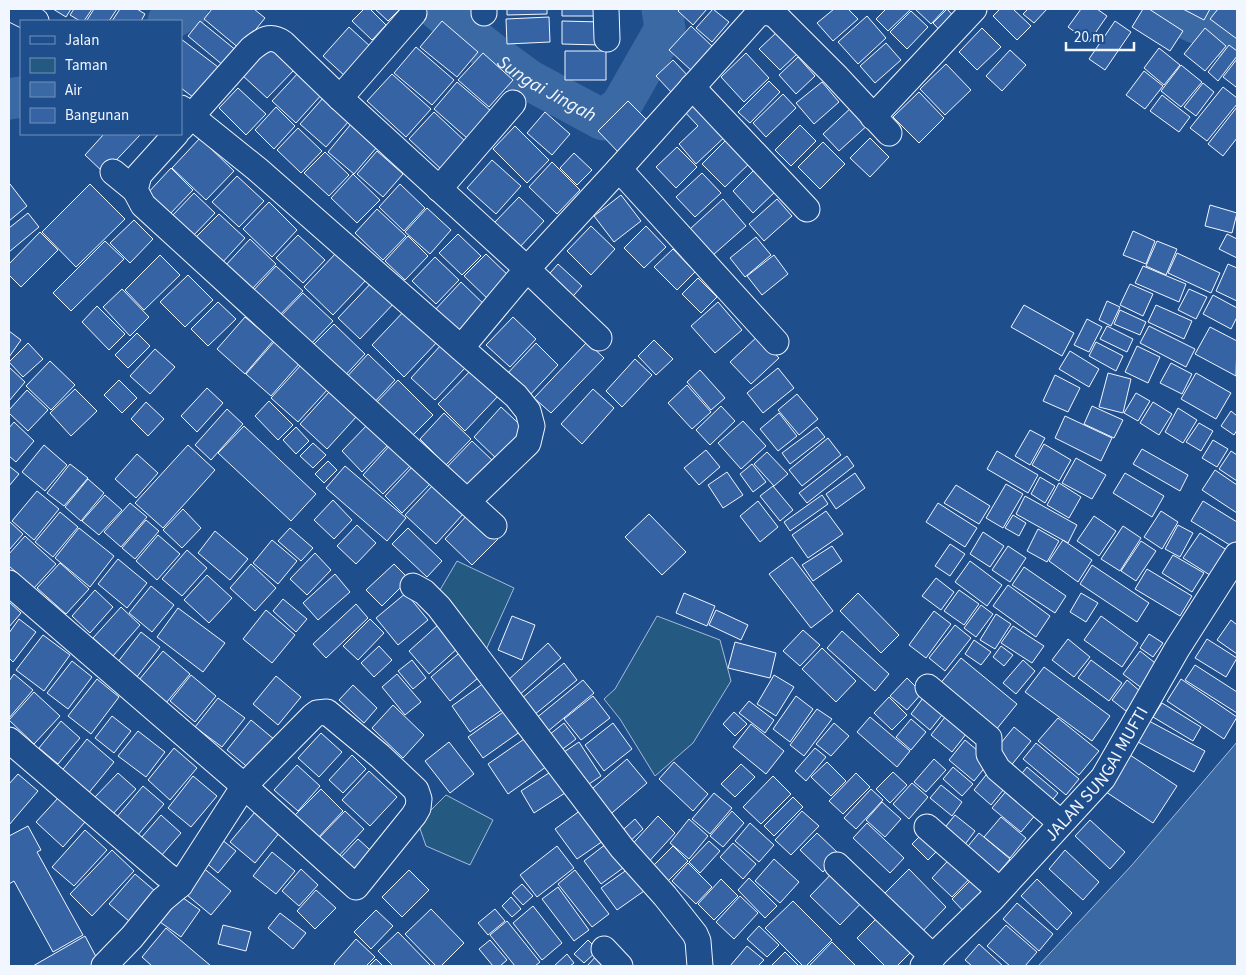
<svg xmlns="http://www.w3.org/2000/svg" width="1246" height="975" font-family="'Source Sans 3',sans-serif">
  <rect width="100%" height="100%" fill="#1f4e8c"/>
  <!-- green -->
  <path fill="#245a82" stroke="#a8bbd7" d="M457,561L514,588L485,652L440,590Z
    M657,616L720,640L731,681L693,743L655,776L620,719L604,699L615,689Z
    M446,795L493,820L470,865L426,846L418,823Z"/>
  <!-- water -->
  <path fill="#3b69a3" stroke="#a8bbd7" d="M1237,742V966H1038L1132,865Z"/>
  <g fill="none" stroke-linecap="round" stroke-linejoin="round">
    <!-- river -->
    <g stroke="#3b69a3" stroke-width="41">
      <path id="s1" d="M437,9L492,53L529,80L603,120L621,106L665,29L662,9"/>
      <path d="M1164,9L1198,24L1208,26L1237,45"/>
      <path d="M168,21L188,9"/>
      <path d="M9,99L21,97"/>
    </g>
  </g>
  <!-- building -->
  <path fill="#3563a3" stroke="#f2f6ff" d="M53,9H71L66,17Z
    M74,9H92L84,21H80L70,15Z
    M94,9H117L109,21H89L87,20Z
    M120,9H137L145,14L141,21H112Z
    M212,9H254L265,18L240,49L204,19Z
    M364,9H370L386,25L372,40L352,21Z
    M375,9H400L388,21Z
    M507,9H547V14L507,15Z
    M562,9H595V16H562Z
    M680,9H707L693,25L678,11Z
    M713,9L729,22L712,42L696,28Z
    M834,9H848L858,19L833,41L817,23Z
    M886,9H909L910,10L888,31L876,19Z
    M915,9H945L931,24Z
    M947,9L959,22L945,36L933,23Z
    M1000,9H1013L1031,26L1017,40L993,16Z
    M1028,9H1047L1034,23L1023,14Z
    M1081,9H1097L1107,16L1089,42L1068,27Z
    M1143,9H1149L1183,31L1170,51L1132,27Z
    M1183,9H1210L1204,20Z
    M1218,9H1237V39L1210,19Z
    M911,11L928,27L907,49L890,32Z
    M867,16L886,38L858,64L838,42Z
    M549,17L550,42L507,44L506,19Z
    M200,21L237,51L224,66L188,36Z
    M442,21L478,52L457,77L420,47Z
    M562,21L601,22L600,45L562,44Z
    M1115,21L1131,32L1105,70L1089,59Z
    M691,26L714,48L692,71L669,50Z
    M349,27L372,48L346,77L323,56Z
    M982,28L1001,47L977,70L959,52Z
    M1205,28L1226,46L1205,71L1184,54Z
    M777,32L797,54L780,70L759,49Z
    M181,39L222,70L198,101L181,88Z
    M886,43L901,60L875,83L860,66Z
    M1229,45L1237,51V56L1218,81L1208,72Z
    M269,47L294,70L267,98L242,75Z
    M416,47L454,80L432,105L394,73Z
    M1159,48L1180,65L1164,85L1144,68Z
    M1010,50L1026,65L1002,91L986,76Z
    M565,51H606V80H565Z
    M483,53L513,80L489,107L458,80Z
    M746,53L769,78L744,102L721,77Z
    M798,57L815,76L796,94L779,75Z
    M1237,59V85L1236,87L1223,77Z
    M673,60L689,77L672,93L656,76Z
    M946,64L971,90L945,115L920,89Z
    M1181,65L1202,82L1181,107L1161,91Z
    M300,71L323,93L296,123L272,101Z
    M1144,71L1163,86L1145,109L1126,95Z
    M392,74L431,109L406,137L367,101Z
    M769,81L780,92L750,123L738,112Z
    M457,82L491,111L467,138L434,109Z
    M822,82L839,102L814,124L796,103Z
    M1203,83L1214,92L1196,116L1184,107Z
    M1223,87L1237,98V104L1207,141L1190,128Z
    M238,88L266,114L246,135L219,108Z
    M919,92L944,118L919,143L893,117Z
    M783,94L796,108L766,137L753,123Z
    M1162,95L1190,117L1179,132L1150,111Z
    M699,96L731,131L696,164L679,144L698,126L683,110Z
    M323,98L349,121L326,147L300,124Z
    M628,101L650,123L619,153L598,131Z
    M854,105L870,123L839,151L823,134Z
    M276,107L295,126L274,149L255,130Z
    M1237,107V138L1223,156L1208,144Z
    M434,112L467,143L442,170L409,139Z
    M545,112L570,134L552,155L527,133Z
    M351,124L377,147L354,174L328,152Z
    M800,125L816,141L791,166L775,150Z
    M515,126L549,160L527,183L493,149Z
    M298,128L322,151L301,173L277,150Z
    M104,134H141L104,173L85,155Z
    M731,135L754,159L725,187L702,164Z
    M200,138L234,171L206,200L172,168Z
    M870,138L889,157L870,177L850,158Z
    M823,142L845,164L820,189L798,167Z
    M677,147L697,167L676,188L656,167Z
    M377,151L403,174L383,197L357,174Z
    M325,152L349,175L329,196L304,173Z
    M574,153L592,170L577,185L560,168Z
    M492,160L521,186L496,214L467,188Z
    M552,162L580,190L557,214L529,187Z
    M757,167L778,189L753,213L733,191Z
    M171,168L193,190L168,216L146,195Z
    M702,173L721,193L695,217L676,197Z
    M353,174L380,200L357,223L331,198Z
    M237,176L264,201L239,227L212,202Z
    M10,184L27,206L9,221V185Z
    M90,184L125,219L76,267L42,232Z
    M400,184L425,208L404,231L379,207Z
    M194,193L215,213L192,237L171,217Z
    M621,195L641,221L614,242L594,216Z
    M519,197L544,221L519,248L494,223Z
    M723,199L746,226L713,255L690,229Z
    M777,199L792,216L764,241L749,224Z
    M269,202L297,230L272,257L243,229Z
    M1210,205L1237,213L1232,233L1205,226Z
    M427,208L451,230L430,254L405,232Z
    M377,209L406,236L383,260L355,233Z
    M28,213L39,227L9,252V228Z
    M219,214L245,238L221,264L194,239Z
    M134,220L153,239L130,263L110,243Z
    M591,226L615,249L591,275L567,251Z
    M646,226L666,247L644,268L624,248Z
    M1133,231L1155,241L1146,264L1123,255Z
    M40,232L58,250L21,287L9,275V264Z
    M458,234L481,256L462,275L439,253Z
    M1227,234L1237,239V258L1219,249Z
    M298,235L325,260L303,283L276,258Z
    M408,236L428,256L405,280L385,261Z
    M756,237L771,255L745,277L730,258Z
    M250,239L276,264L249,292L224,267Z
    M105,241L124,259L71,311L53,293Z
    M1157,241L1177,249L1166,275L1146,266Z
    M673,249L695,272L677,290L654,267Z
    M337,252L366,280L333,315L304,287Z
    M1177,253L1220,273L1211,293L1168,273Z
    M486,254L512,279L491,302L464,276Z
    M160,255L180,275L144,310L125,290Z
    M774,255L788,274L762,295L747,276Z
    M435,257L459,280L436,304L412,281Z
    M558,264L582,286L567,303L543,281Z
    M1228,264L1237,268V301L1216,291Z
    M276,266L303,291L277,318L251,293Z
    M1143,266L1186,284L1179,302L1135,283Z
    M188,275L213,300L185,327L160,302Z
    M698,278L717,297L701,313L682,294Z
    M374,280L396,301L360,339L338,318Z
    M461,282L490,310L462,340L433,312Z
    M1130,284L1153,294L1143,316L1120,305Z
    M122,289L149,317L130,336L103,307Z
    M1189,289L1207,297L1196,319L1178,310Z
    M303,293L333,321L307,348L278,319Z
    M1213,295L1237,308V317L1231,329L1203,314Z
    M1107,301L1120,307L1111,326L1099,320Z
    M218,302L236,319L208,346L191,329Z
    M718,302L742,330L715,353L691,326Z
    M1024,305L1074,333L1062,356L1011,327Z
    M1156,305L1192,321L1184,339L1148,322Z
    M97,306L125,334L109,350L82,322Z
    M406,309L439,340L404,377L372,345Z
    M1120,310L1146,322L1140,335L1114,324Z
    M245,317L273,341L245,374L217,349Z
    M513,317L536,339L510,367L486,345Z
    M1087,319L1102,327L1089,352L1074,345Z
    M334,324L365,354L341,380L309,349Z
    M1107,326L1133,339L1127,352L1100,339Z
    M1149,326L1195,349L1186,367L1140,343Z
    M1210,327L1237,341L1236,376L1195,354Z
    M9,331L21,340L9,357Z
    M137,333L150,346L128,368L115,355Z
    M758,336L779,358L751,384L730,362Z
    M654,340L673,359L656,375L638,356Z
    M274,342L299,364L271,396L246,374Z
    M587,342L604,358L551,413L534,398Z
    M1096,342L1123,356L1116,371L1089,356Z
    M28,343L43,359L23,377L9,362Z
    M536,343L558,365L528,397L506,375Z
    M441,345L465,368L435,400L411,378Z
    M1137,346L1160,357L1148,383L1125,372Z
    M155,349L175,367L150,394L130,376Z
    M1070,351L1099,369L1089,387L1059,369Z
    M368,354L395,380L370,407L343,381Z
    M635,359L652,375L622,407L606,391Z
    M50,361L75,385L51,410L26,386Z
    M1171,363L1192,374L1182,394L1160,383Z
    M301,365L328,389L298,422L271,398Z
    M9,367L25,382L9,401Z
    M473,368L500,394L465,431L438,404Z
    M778,368L794,388L763,413L747,393Z
    M700,370L725,398L711,410L687,382Z
    M1108,373L1131,379L1123,413L1099,407Z
    M1196,373L1231,393L1216,419L1181,399Z
    M1055,375L1080,388L1068,412L1043,401Z
    M119,380L137,398L122,413L104,395Z
    M398,380L433,415L409,439L374,405Z
    M687,385L711,412L692,429L668,403Z
    M207,388L223,403L197,432L181,416Z
    M75,389L97,411L71,436L50,413Z
    M593,389L614,408L582,444L561,424Z
    M27,390L48,410L28,431L9,413V410Z
    M330,391L357,416L327,449L300,424Z
    M1136,393L1150,401L1138,421L1124,413Z
    M797,394L818,419L799,435L778,410Z
    M269,401L293,425L278,440L255,416Z
    M146,402L164,419L148,436L131,419Z
    M1153,402L1172,414L1159,435L1140,423Z
    M721,406L735,421L710,445L696,430Z
    M1092,406L1123,420L1114,438L1084,424Z
    M501,407L528,432L500,462L474,437Z
    M1178,408L1197,420L1183,443L1165,432Z
    M227,409L243,424L211,460L195,445Z
    M1231,411L1237,416V430L1234,435L1221,426Z
    M444,413L471,439L446,465L420,439Z
    M779,413L797,436L778,451L760,429Z
    M1065,416L1112,438L1101,461L1055,438Z
    M743,421L766,446L741,469L718,443Z
    M14,422L34,441L16,462L9,456V428Z
    M369,423L389,444L362,472L342,451Z
    M1199,423L1213,431L1201,451L1186,442Z
    M244,426L316,494L291,521L218,453Z
    M296,427L309,441L296,454L283,440Z
    M817,427L825,437L790,464L782,453Z
    M1030,430L1045,438L1030,465L1015,456Z
    M828,438L841,455L802,486L789,470Z
    M1213,440L1228,449L1217,467L1202,458Z
    M472,441L494,462L466,491L444,470Z
    M313,443L326,455L313,468L300,456Z
    M392,443L413,463L383,494L363,475Z
    M1044,444L1071,460L1059,481L1032,465Z
    M44,445L67,465L45,491L22,472Z
    M188,445L215,470L163,528L135,503Z
    M1142,449L1188,475L1180,491L1133,464Z
    M706,450L720,467L699,485L684,468Z
    M997,451L1038,475L1028,493L987,469Z
    M1231,451L1237,455V481L1219,469Z
    M767,452L788,474L774,486L754,464Z
    M137,454L158,473L136,498L115,479Z
    M847,456L854,466L807,503L799,493Z
    M1076,458L1106,475L1092,499L1062,483Z
    M328,461L337,470L324,483L315,474Z
    M70,464L88,478L64,506L47,493Z
    M752,464L766,482L753,492L740,474Z
    M9,466L19,474L9,486Z
    M345,466L406,518L387,541L326,488Z
    M413,466L431,483L402,513L385,496Z
    M1215,470L1237,485V513L1202,490Z
    M727,472L743,495L723,508L708,485Z
    M855,473L865,488L836,509L826,494Z
    M1125,473L1164,496L1152,517L1113,493Z
    M1040,477L1055,486L1045,503L1031,494Z
    M88,479L104,493L81,521L65,507Z
    M1059,483L1081,497L1069,518L1047,505Z
    M1006,484L1023,494L1003,528L986,518Z
    M433,485L463,514L436,544L405,515Z
    M956,485L990,506L979,524L944,503Z
    M773,486L793,510L780,521L760,496Z
    M37,491L59,509L34,540L12,521Z
    M105,495L122,510L99,535L82,521Z
    M822,495L828,504L790,531L784,522Z
    M1025,496L1077,525L1068,543L1016,514Z
    M333,500L352,520L334,539L314,520Z
    M758,501L778,527L760,542L740,516Z
    M1203,501L1237,522V540L1233,547L1191,521Z
    M130,503L147,517L121,547L104,532Z
    M938,503L977,528L965,547L926,522Z
    M183,509L201,528L182,548L163,530Z
    M826,511L843,534L808,558L792,535Z
    M1161,511L1178,522L1162,549L1144,537Z
    M60,512L78,527L53,557L35,542Z
    M470,512L498,539L472,565L445,539Z
    M649,514L686,552L662,575L625,537Z
    M1013,515L1026,523L1019,536L1005,528Z
    M1094,516L1116,531L1099,556L1077,541Z
    M146,520L159,531L135,559L122,548Z
    M9,521L23,534L9,550Z
    M357,525L376,543L356,564L337,546Z
    M1178,525L1193,533L1180,557L1165,549Z
    M1123,526L1141,538L1120,571L1101,559Z
    M79,528L114,556L90,587L55,558Z
    M290,528L313,548L301,561L278,541Z
    M408,528L442,561L427,577L392,544Z
    M1038,529L1059,541L1047,562L1027,551Z
    M215,531L248,559L230,580L198,553Z
    M983,532L1004,546L990,567L970,554Z
    M1200,533L1230,552L1213,577L1183,558Z
    M158,535L180,554L157,580L136,561Z
    M25,536L56,564L34,588L9,566V554Z
    M272,540L297,561L278,584L253,563Z
    M1063,540L1092,560L1078,582L1049,561Z
    M1141,541L1156,551L1136,581L1121,571Z
    M950,544L965,554L950,576L935,566Z
    M832,546L842,561L813,581L802,565Z
    M1008,546L1026,558L1010,582L992,570Z
    M187,550L207,568L182,596L162,579Z
    M315,553L331,570L307,595L290,579Z
    M1173,555L1204,573L1192,592L1162,573Z
    M792,557L833,611L811,628L769,574Z
    M118,559L147,583L127,608L98,584Z
    M970,561L1002,585L987,606L955,582Z
    M60,563L89,589L66,614L37,588Z
    M251,564L276,588L255,611L230,588Z
    M394,564L409,579L382,606L366,590Z
    M1092,565L1149,603L1137,622L1080,584Z
    M1024,567L1066,596L1055,613L1012,585Z
    M1147,569L1192,596L1180,616L1135,589Z
    M335,574L350,592L318,620L303,603Z
    M207,575L232,598L209,623L184,600Z
    M936,578L954,592L941,610L922,596Z
    M1008,585L1050,616L1036,637L993,606Z
    M151,586L174,605L152,632L129,613Z
    M95,590L113,607L90,633L72,616Z
    M959,590L979,604L964,625L944,611Z
    M406,593L428,620L398,645L376,618Z
    M684,593L715,606L707,626L676,613Z
    M858,593L899,635L881,653L840,611Z
    M1081,593L1098,603L1086,622L1070,612Z
    M283,599L307,619L296,632L273,611Z
    M9,602L21,613L9,627Z
    M356,604L368,618L326,658L313,644Z
    M981,605L993,614L976,637L964,628Z
    M121,607L140,625L113,656L93,638Z
    M178,608L225,643L203,672L157,637Z
    M266,610L295,635L272,663L243,639Z
    M716,610L748,625L741,640L709,625Z
    M934,611L951,624L926,658L909,645Z
    M996,614L1011,624L995,649L980,640Z
    M512,616L535,625L522,660L498,650Z
    M1101,616L1138,643L1122,667L1084,640Z
    M19,619L36,632L13,662L9,658V633Z
    M370,619L384,633L358,660L343,646Z
    M1231,620L1237,625V654L1217,640Z
    M438,625L458,648L429,674L409,651Z
    M955,625L971,638L945,671L929,658Z
    M1013,626L1044,646L1032,663L1001,643Z
    M803,630L820,645L800,666L783,651Z
    M842,631L889,674L875,691L827,648Z
    M141,632L160,647L136,678L117,663Z
    M1149,634L1163,643L1153,657L1140,648Z
    M43,635L70,655L44,691L16,670Z
    M1068,639L1090,657L1074,677L1052,660Z
    M1207,639L1237,658L1226,677L1195,658Z
    M974,640L991,652L981,665L965,654Z
    M735,642L776,653L770,678L728,668Z
    M548,643L561,658L517,697L505,683Z
    M379,646L392,660L374,677L361,663Z
    M1001,646L1013,655L1004,666L993,657Z
    M822,648L856,681L836,702L802,669Z
    M464,649L483,674L450,701L431,677Z
    M163,651L190,674L166,703L139,680Z
    M1140,651L1159,666L1143,689L1123,674Z
    M961,658L1017,704L991,736L935,690Z
    M412,660L426,678L413,689L398,671Z
    M1023,660L1035,671L1016,694L1003,683Z
    M1091,660L1122,683L1109,701L1078,678Z
    M72,661L92,677L68,709L47,693Z
    M564,663L577,680L534,715L521,699Z
    M1195,665L1237,692V713L1185,680Z
    M1044,667L1110,716L1092,741L1025,692Z
    M14,674L33,690L9,718V681Z
    M397,674L421,702L405,715L382,687Z
    M191,675L216,696L195,722L170,701Z
    M774,675L794,687L776,716L757,704Z
    M276,676L301,697L278,725L253,704Z
    M907,678L922,693L907,710L890,696Z
    M97,679L119,697L91,734L68,716Z
    M1181,679L1237,717L1224,739L1167,701Z
    M488,680L506,707L470,732L452,706Z
    M583,680L594,693L547,732L535,719Z
    M1127,680L1141,692L1126,711L1112,700Z
    M353,685L377,708L364,723L339,700Z
    M34,692L60,716L34,744L9,720Z
    M926,694L946,710L930,730L911,714Z
    M593,696L610,718L581,740L564,719Z
    M796,696L813,709L790,742L773,729Z
    M889,697L907,715L892,730L874,713Z
    M218,698L245,718L222,747L195,727Z
    M749,701L774,720L765,733L739,713Z
    M1162,703L1201,727L1193,741L1153,717Z
    M393,705L424,735L403,758L372,728Z
    M509,708L524,729L483,758L468,737Z
    M817,709L832,719L804,756L790,745Z
    M734,712L747,724L735,736L723,724Z
    M949,712L970,729L952,752L931,735Z
    M112,716L131,731L114,753L95,738Z
    M870,717L910,751L897,767L857,732Z
    M1058,718L1099,751L1079,775L1038,741Z
    M911,719L926,732L911,750L896,737Z
    M251,720L275,740L251,770L227,750Z
    M61,721L80,738L58,764L39,748Z
    M1149,721L1205,751L1194,772L1138,742Z
    M564,723L576,739L556,754L544,739Z
    M613,723L632,749L604,771L585,745Z
    M834,723L849,736L831,756L816,744Z
    M751,724L784,751L766,774L733,747Z
    M1014,727L1031,741L1009,768L992,754Z
    M138,731L165,752L146,777L118,756Z
    M321,733L342,752L319,777L298,758Z
    M530,735L550,764L508,794L488,764Z
    M87,739L114,762L87,795L60,773Z
    M965,740L990,761L974,781L949,760Z
    M449,742L474,774L450,793L425,761Z
    M579,742L601,776L583,788L561,754Z
    M1036,743L1079,779L1066,795L1023,759Z
    M174,748L197,768L170,800L148,780Z
    M815,748L826,757L806,781L795,771Z
    M352,755L366,769L343,793L329,780Z
    M1130,755L1177,786L1153,823L1106,792Z
    M627,759L647,783L606,818L586,794Z
    M934,759L946,770L926,792L914,782Z
    M674,762L708,794L693,811L659,779Z
    M827,762L846,781L831,796L811,777Z
    M741,764L755,777L735,797L721,784Z
    M297,765L320,786L298,811L274,790Z
    M953,767L973,784L962,796L943,779Z
    M1027,767L1058,793L1046,808L1015,782Z
    M990,770L1008,784L991,805L974,790Z
    M369,771L397,797L370,826L342,800Z
    M552,771L565,793L534,813L521,791Z
    M893,772L907,785L890,803L876,789Z
    M118,773L136,789L112,815L94,798Z
    M856,773L870,787L843,814L829,801Z
    M18,774L38,791L9,825V784Z
    M193,776L217,796L191,827L168,808Z
    M773,776L791,794L761,824L743,807Z
    M912,783L928,797L909,819L893,804Z
    M941,785L962,802L952,816L930,798Z
    M143,786L164,804L137,836L116,818Z
    M321,789L343,811L316,840L293,817Z
    M871,789L883,800L856,829L844,818Z
    M1008,789L1037,813L1021,832L992,808Z
    M714,793L732,808L710,834L692,819Z
    M59,797L85,822L63,847L36,822Z
    M793,797L803,807L774,836L764,826Z
    M882,802L901,819L885,837L866,820Z
    M581,810L603,841L577,859L555,829Z
    M345,811L364,829L336,859L317,840Z
    M732,811L744,823L723,847L710,836Z
    M802,811L819,826L791,855L775,840Z
    M255,812L280,832L255,863L230,842Z
    M161,815L181,833L161,856L141,838Z
    M955,815L975,831L963,847L942,831Z
    M658,816L675,833L644,867L626,851Z
    M1001,817L1026,838L1010,858L984,837Z
    M635,819L643,829L624,847L615,837Z
    M689,819L708,836L689,859L670,843Z
    M1090,820L1125,852L1110,869L1075,836Z
    M750,823L774,845L759,862L735,841Z
    M867,823L904,858L890,873L853,838Z
    M28,826L41,850L37,852L83,935L53,952L14,881L9,884V836Z
    M85,830L107,850L74,886L52,867Z
    M926,830L942,846L928,860L912,844Z
    M817,833L839,854L823,872L800,850Z
    M979,833L1010,859L995,877L964,851Z
    M221,839L236,851L218,873L204,861Z
    M358,839L379,858L359,879L339,859Z
    M709,841L720,851L700,873L689,862Z
    M733,843L756,864L743,879L720,857Z
    M606,844L623,868L601,884L584,861Z
    M557,846L574,868L537,897L520,875Z
    M673,846L688,861L661,888L646,873Z
    M112,850L134,871L92,916L70,894Z
    M1065,850L1099,882L1083,900L1049,869Z
    M272,852L295,871L276,894L253,876Z
    M955,853L975,873L952,897L932,878Z
    M774,859L799,882L780,903L755,881Z
    M688,863L712,887L696,904L672,881Z
    M201,866L231,891L211,915L181,890Z
    M837,868L867,897L840,925L810,896Z
    M301,869L318,885L299,906L282,891Z
    M628,869L644,891L617,910L601,888Z
    M909,869L946,907L917,937L879,899Z
    M409,870L429,890L402,917L382,897Z
    M575,870L609,914L592,927L558,884Z
    M135,874L162,897L136,927L109,904Z
    M976,875L992,891L968,916L952,899Z
    M749,878L777,906L765,918L738,890Z
    M721,879L738,896L714,920L698,904Z
    M1037,879L1072,913L1057,930L1021,896Z
    M522,884L533,896L523,905L512,893Z
    M558,887L589,930L574,941L542,899Z
    M316,890L336,908L315,929L297,911Z
    M179,895L200,910L181,937L160,922Z
    M740,896L758,913L734,939L716,922Z
    M511,897L521,909L512,917L502,906Z
    M793,901L832,940L806,966H803L765,928Z
    M1017,903L1053,934L1039,951L1003,919Z
    M533,906L562,943L542,960L513,923Z
    M431,909L464,943L441,966H436L405,934Z
    M495,909L505,921L488,935L478,923Z
    M376,910L393,926L371,949L354,932Z
    M280,913L306,933L293,949L268,928Z
    M876,919L910,953L897,966H885L857,938Z
    M507,921L540,962L535,966H515L490,935Z
    M223,925L251,932L246,951L218,944Z
    M1006,925L1037,952L1025,966H1010L987,946Z
    M759,926L779,945L767,957L747,939Z
    M166,928L211,966H152L142,957Z
    M398,932L431,966H393L378,951Z
    M85,936L101,966H33Z
    M356,939L375,957L366,966H336L334,964Z
    M490,940L507,960L500,966H493L479,949Z
    M588,940L598,950L584,963L574,954Z
    M832,942L856,966H809Z
    M979,944L1003,966H972L965,960Z
    M747,946L764,960L758,966H730Z
    M785,952L799,966H771Z
    M567,954L574,963L570,966H554Z
    M598,954L611,966H587Z
    M376,959L383,966H369Z"/>
  <g fill="none" stroke-linecap="round" stroke-linejoin="round">
    <!-- minor casing -->
    <g stroke="#f2f6ff" stroke-width="27">
      <g id="minor">
        <path d="M12,9L36,21"/>
        <path d="M484,9V13"/>
        <path d="M606,9L607,39"/>
        <path d="M692,87L807,209"/>
        <path d="M340,98L414,13"/>
        <path d="M181,108L257,169L461,348L516,396L528,411L532,426L528,443L468,501"/>
        <path d="M873,117L974,9"/>
        <path d="M181,128L251,49C262,40 270,34 283,43L340,98L527,269L461,348"/>
        <path d="M176,134L139,175L135,190L143,205L494,526"/>
        <path d="M619,169L776,342"/>
        <path d="M113,172L135,190"/>
        <path d="M439,189L513,103"/>
        <path d="M599,338L527,269L619,169L758,14L767,12L775,15L835,75L889,133"/>
        <path d="M9,583L244,786L356,887L414,815L418,808L419,799L416,790L380,756L327,712L317,713L313,716L244,786L180,885L165,874L9,740"/>
        <path d="M413,586L424,592L439,607L622,848L665,896L695,934L698,941L700,966"/>
        <path d="M928,687L989,738V754L998,769L1061,823"/>
        <path d="M927,827L999,890"/>
        <path d="M837,865L933,957"/>
        <path d="M604,949L620,966"/>
        <path d="M104,966L132,937L162,900L180,885"/>
        <path id="s2" d="M923,966L992,899L1103,778L1177,649L1237,555"/>
      </g>
    </g>
    <!-- minor -->
    <use href="#minor" stroke="#1f4e8c" stroke-width="25"/>
  </g>
  <g text-anchor="middle" stroke-width="4" stroke-linejoin="round" paint-order="stroke">
    <!-- street labels -->
    <g font-size="18" fill="#f2f6ff" stroke="#1f4e8c">
      <text dy="6" stroke="none"><textPath href="#s2" startOffset="260">JALAN SUNGAI MUFTI</textPath></text>
    </g>
    <!-- water labels -->
    <g font-size="19" font-style="italic" fill="#f2f6ff" stroke="#1f4e8c">
      <text dy="7" stroke="none"><textPath href="#s1" startOffset="136">Sungai Jingah</textPath></text>
    </g>
  </g>
  <!-- border -->
  <rect width="1246" height="975" fill="none" stroke="#f2f6ff" stroke-width="20"/>
  <!-- legend -->
  <rect x="20" y="20" width="162" height="115" fill="#1f4e8c" stroke="#7391ba"/>
  <rect x="30" y="36" width="25" height="8" fill="#1f4e8c" stroke="#7391ba"/>
  <text x="65" y="45" font-size="15" fill="#f2f6ff">Jalan</text>
  <rect x="30" y="58" width="25" height="15" fill="#245a82" stroke="#7391ba"/>
  <text x="65" y="70" font-size="15" fill="#f2f6ff">Taman</text>
  <rect x="30" y="82" width="25" height="15" fill="#3b69a3" stroke="#7391ba"/>
  <text x="65" y="95" font-size="15" fill="#f2f6ff">Air</text>
  <rect x="30" y="108" width="25" height="15" fill="#3563a3" stroke="#7391ba"/>
  <text x="65" y="120" font-size="15" fill="#f2f6ff">Bangunan</text>
  <!-- scale -->
  <path d="M1066 42v8h68v-8" fill="none" stroke="#f2f6ff" stroke-width="2.5"/>
  <text x="1074" y="42" font-size="15" fill="#f2f6ff" stroke="#1f4e8c" stroke-width="4" paint-order="stroke">20 m</text>
</svg>
